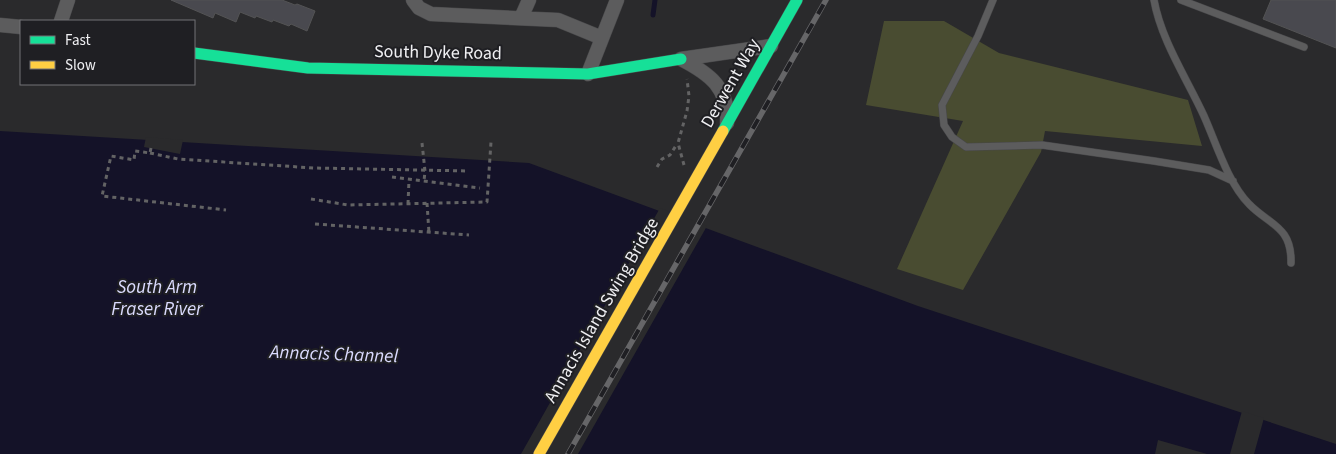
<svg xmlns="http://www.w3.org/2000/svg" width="1336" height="454" font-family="'Source Sans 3',sans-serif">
  <rect width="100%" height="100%" fill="#2a2a2c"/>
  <!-- forest -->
  <path fill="#494c31" d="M884,21H944L999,53L1188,100L1202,146L1045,131L1041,152L963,290L897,269L963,121L866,105Z"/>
  <!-- water -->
  <path fill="#141228" d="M0,131L529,163L918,306L1336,444V454H0Z"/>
  <!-- pier -->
  <path fill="#2a2a2c" d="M146,137L183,140L180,154L144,147Z
    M660,208L707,226L578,454H521Z
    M1242,411L1264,418L1254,454H1230Z
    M1158,440L1207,454H1155Z"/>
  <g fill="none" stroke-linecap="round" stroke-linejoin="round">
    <!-- stream -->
    <path stroke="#141228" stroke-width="5" d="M653,15L655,0"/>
  </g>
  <!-- building -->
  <path fill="#49494f" stroke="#535354" d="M171,0H282L295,5L297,4L315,11L307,31L291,24L289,26L273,20L272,22L256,16L255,18L240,12L236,22L215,13L213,18Z
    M1271,0H1336V48L1263,19Z"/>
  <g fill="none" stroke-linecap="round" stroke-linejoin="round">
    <!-- lane casing -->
    <g stroke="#474749" stroke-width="8">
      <path id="lane" d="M993,0L978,36L942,105L944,125L952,137L966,147L1042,145L1154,161L1209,170L1233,181
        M1154,0C1161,40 1187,79 1204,116C1216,143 1228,183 1249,204C1269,225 1292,226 1291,263
        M1181,0L1304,47"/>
    </g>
    <!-- street casing -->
    <g stroke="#474749" stroke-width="15">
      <path id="street" d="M413,0L419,8L431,14L558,20L602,38
        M521,18L529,0
        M61,21L68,0
        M0,25L21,27
        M588,74L617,0
        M727,123C729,88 710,74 681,59L771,46"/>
    </g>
    <!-- fast casing -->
    <g stroke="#474749" stroke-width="12">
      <path id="fast" d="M194,53L308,68L588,74L681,59
        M723,131L797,0"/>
    </g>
    <!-- slow casing -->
    <g stroke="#474749" stroke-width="12">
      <path id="slow" d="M539,454L723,131"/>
    </g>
    <!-- path -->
    <path stroke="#636364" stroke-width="3" stroke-dasharray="4 4" stroke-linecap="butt" d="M422,143L425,171L424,181
      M151,148L150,153L135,151L134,160L111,156L102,196L226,210
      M150,153L178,159L314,168L469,171
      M684,165L678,143L687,111L689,96L687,79
      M657,167L662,159L670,155L677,144
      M392,177L480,188
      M311,199L348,205L487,202L491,142
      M427,203L429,233
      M408,204L409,180
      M315,224L469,235"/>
    <!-- lane -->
    <use href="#lane" stroke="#5c5c5d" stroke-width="7"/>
    <!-- street -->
    <use href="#street" stroke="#5c5c5d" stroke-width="14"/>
    <!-- fast -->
    <use href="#fast" stroke="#16e098" stroke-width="11"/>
    <!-- slow -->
    <use href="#slow" stroke="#ffcf43" stroke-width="11"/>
    <!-- rail casing -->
    <g stroke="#666668" stroke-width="5.5">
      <path id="rail" d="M568,454L826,0"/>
    </g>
    <!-- rail -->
    <use href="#rail" stroke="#1f1f23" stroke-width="4" stroke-dasharray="11" stroke-linecap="butt"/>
  </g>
  <g text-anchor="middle" stroke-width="4" stroke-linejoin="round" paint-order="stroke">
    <!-- street labels -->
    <g font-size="18" fill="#efeff2" stroke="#1f1f23">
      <text transform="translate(438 52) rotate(1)" y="6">South Dyke Road</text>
      <text transform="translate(730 83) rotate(-60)" y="6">Derwent Way</text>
      <text transform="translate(601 310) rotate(-60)" y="6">Annacis Island Swing Bridge</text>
    </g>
    <!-- water labels -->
    <g font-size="19" font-style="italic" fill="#dbdbfe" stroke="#1f1f23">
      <text x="157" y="293">South Arm<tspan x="157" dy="22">Fraser River</tspan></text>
      <text transform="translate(334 353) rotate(2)" y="7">Annacis Channel</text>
    </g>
  </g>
  <!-- legend -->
  <rect x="20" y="20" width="175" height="65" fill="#1f1f23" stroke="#727276"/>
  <rect x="30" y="36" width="25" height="8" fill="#16e098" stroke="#727276"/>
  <text x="65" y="45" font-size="15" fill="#efeff2">Fast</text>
  <rect x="30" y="61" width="25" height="8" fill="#ffcf43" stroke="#727276"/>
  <text x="65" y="70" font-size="15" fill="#efeff2">Slow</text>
</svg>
